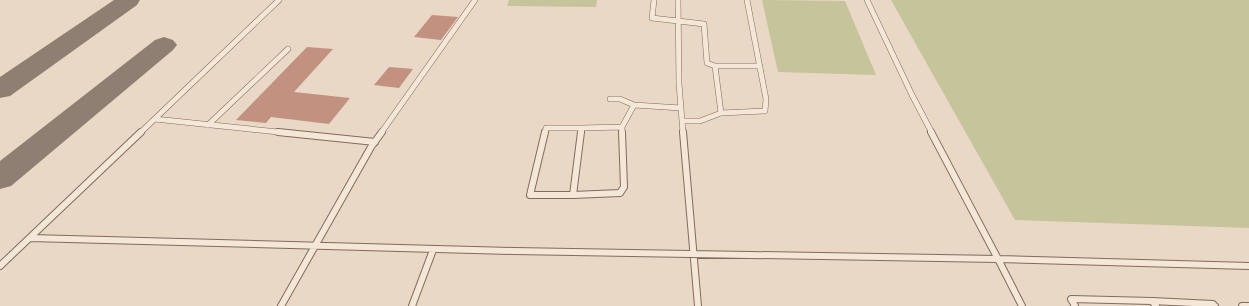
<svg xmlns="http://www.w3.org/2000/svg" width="1249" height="306" font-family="'Zilla Slab',serif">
  <rect width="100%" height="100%" fill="#e8d8c5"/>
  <!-- green -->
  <path fill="#c5c49a" d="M509,0H597L596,7L507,6Z
    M762,0L845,1L876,75L778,72Z
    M891,0H1249V228L1015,220Z"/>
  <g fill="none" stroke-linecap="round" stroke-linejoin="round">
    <!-- taxiway -->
    <path fill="#8e7f72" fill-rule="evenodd" d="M114,0H140L137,5L10,96L0,98V77Z
      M164,37L173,40L177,45L173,50L11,186L0,189V161L155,40Z"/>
  </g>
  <!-- building -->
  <path fill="#c2917f" d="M432,15L458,17L441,40L414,37Z
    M307,47L333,49L294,92L350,98L329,124L271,117L266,123L236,120Z
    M389,67L413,69L399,88L374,85Z"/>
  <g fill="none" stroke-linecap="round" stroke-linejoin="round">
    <!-- service-far1 casing -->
    <g stroke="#816b5d" stroke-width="6">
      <path id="service-far1" d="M654,0L652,18L704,24L707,63L715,66
        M678,0L679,84L683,133
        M867,0L912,95L932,133
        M610,99H620L634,105L681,108
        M721,113L715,66H760
        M155,119L288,133
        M682,121H700L721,113L765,111L766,99L747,0
        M208,125L288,49
        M622,127V133
        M582,128L622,127L634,105
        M140,133L279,0
        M381,133L475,0
        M545,133L546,128H582
        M581,133L582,128"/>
    </g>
    <!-- service casing -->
    <g stroke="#816b5d" stroke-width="8">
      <path id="service" d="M278,132L375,142
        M545,132L530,195H573L581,132
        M683,132L698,306
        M931,132L998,259L1249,266
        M573,195L620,193L624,187L622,132
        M30,238L514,251L998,259L1022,306
        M0,266L141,132
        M281,306L371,147L382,132
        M412,306L433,250
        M1075,306L1071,299L1152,301
        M1156,306L1152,301L1213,304L1215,306
        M1242,306H1249"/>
    </g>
    <!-- service-far1 -->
    <use href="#service-far1" stroke="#f4e7d7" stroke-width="5"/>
    <!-- service -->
    <use href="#service" stroke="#f4e7d7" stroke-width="6"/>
  </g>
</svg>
